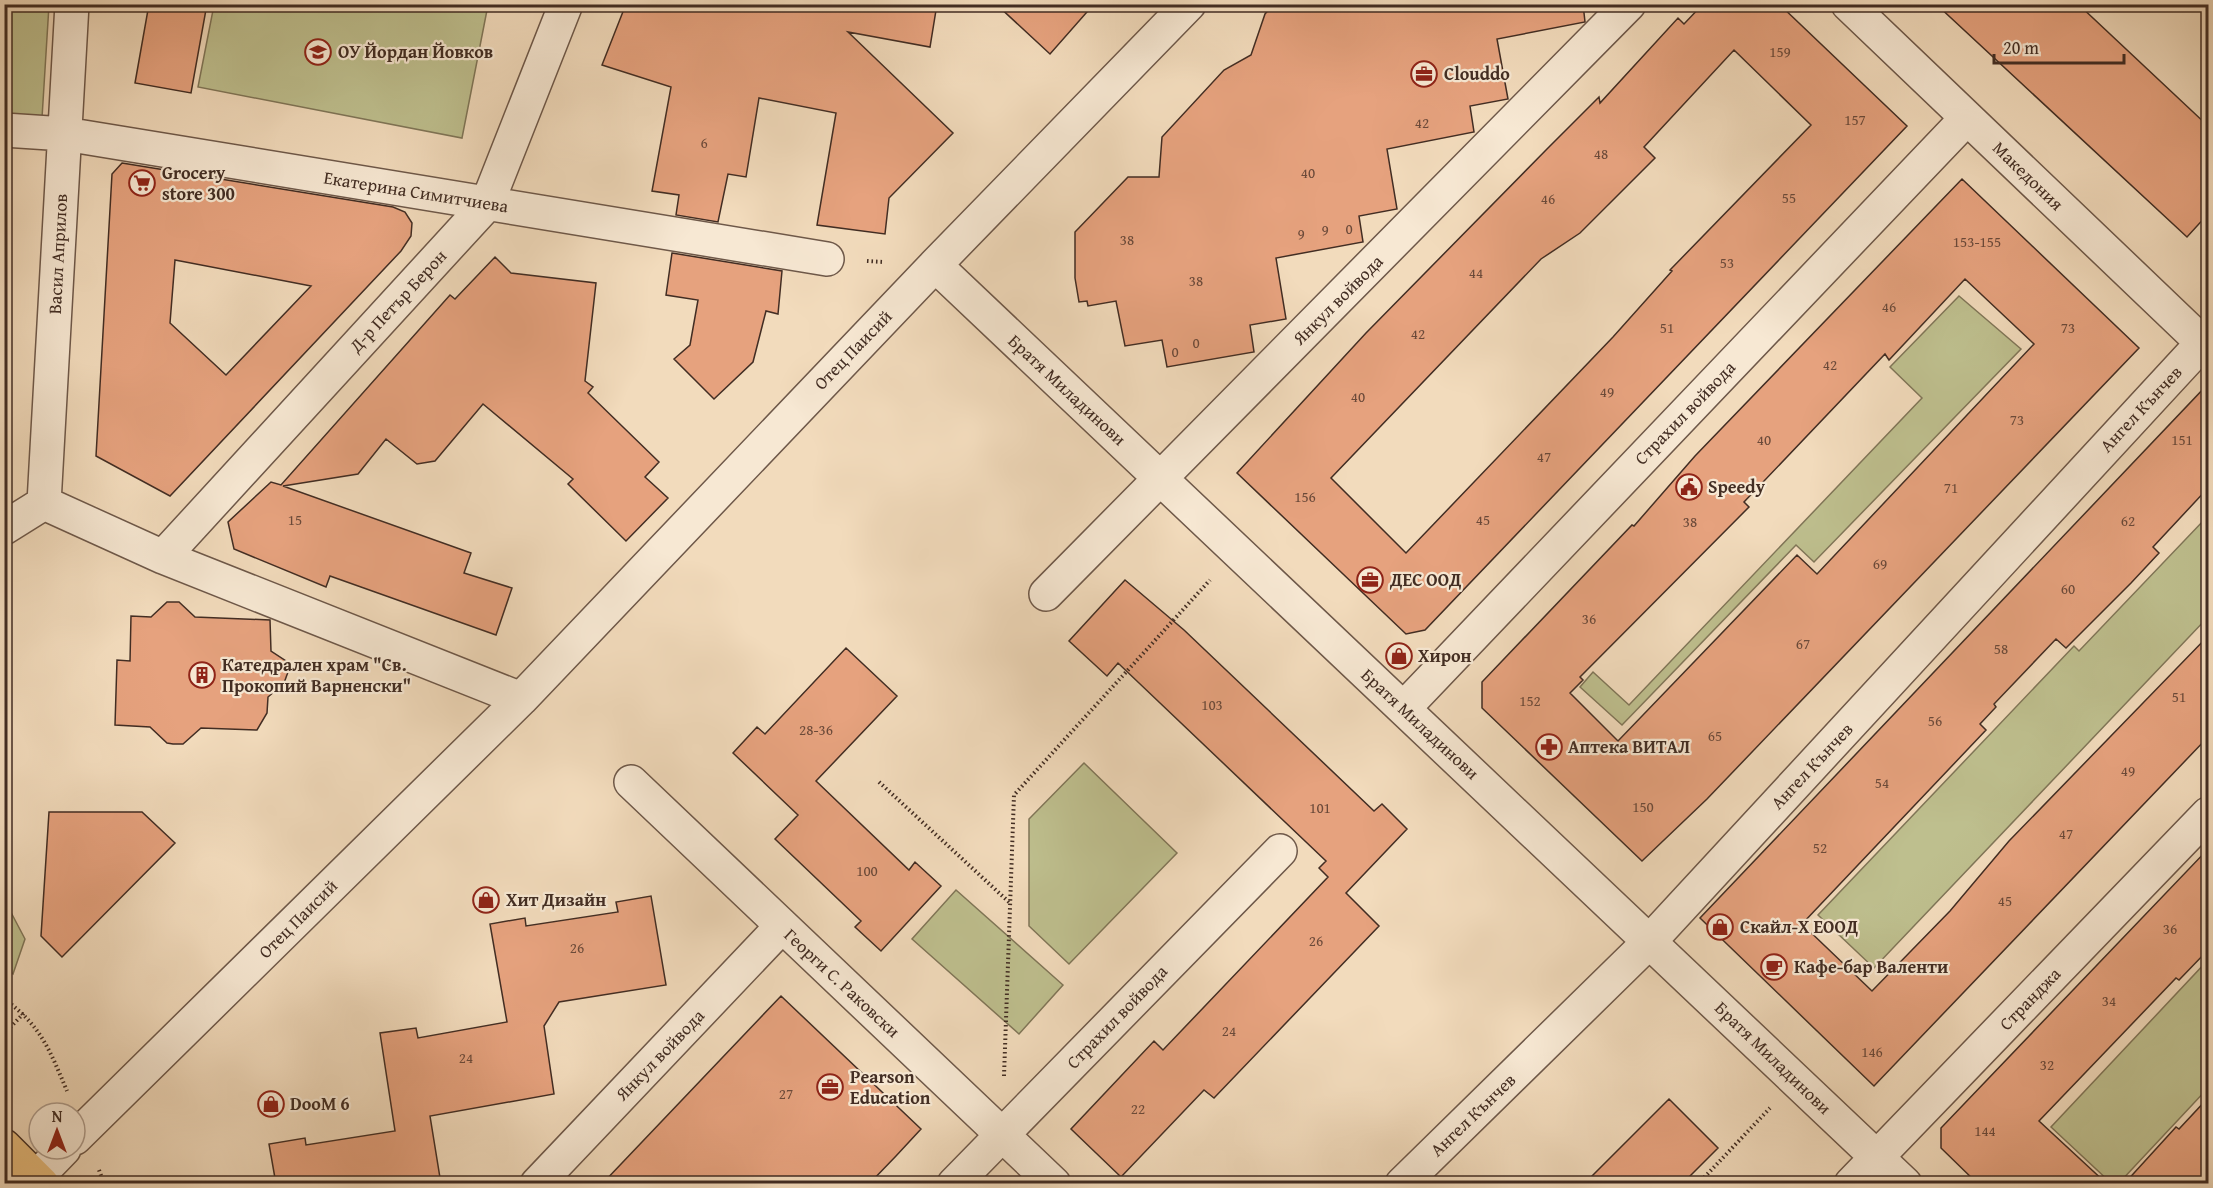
<svg xmlns="http://www.w3.org/2000/svg" width="2213" height="1188" font-family="'Gentium Book Plus',serif">
  <rect width="100%" height="100%" fill="#f2dbbc"/>
  <filter id="stains"><feTurbulence type="fractalNoise" baseFrequency=".00333" numOctaves="4"/><feColorMatrix values="0 0 0 0 .2 0 0 0 0 .09 0 0 0 0 .02 0 0 0 .5 -.17"/></filter>
  <radialGradient id="worn" r=".72"><stop offset=".6" stop-color="#630" stop-opacity="0"/><stop offset="1" stop-color="#630" stop-opacity=".3"/></radialGradient>
  <!-- green -->
  <path fill="#bebf8e" stroke="#807658" stroke-width="1.5" d="M4,5H49L42,118L5,116Z
    M214,5H488L462,138L198,87Z
    M1959,296L2021,349L1814,562L1796,545L1622,725L1580,687L1593,672L1629,705L1922,398L1890,367Z
    M2204,520L2208,524V617L1874,968L1818,915L2074,646L2079,651Z
    M1084,763L1177,853L1069,964L1029,926V819Z
    M956,890L1063,985L1019,1034L912,939Z
    M5,901L25,939L13,974L5,967Z
    M2208,960V1088L2119,1183H2111L2051,1127Z"/>
  <!-- building -->
  <path fill="#e6a27e" stroke="#422d23" stroke-width="1.5" fill-rule="evenodd" d="M149,4H207L191,93L135,83Z
    M626,4H937L930,47L848,32L953,133L889,198L885,234L817,225L836,113L759,98L746,177L728,174L718,222L676,215L679,195L652,191L671,87L602,65Z
    M996,4H1094L1050,54Z
    M1274,4H1583L1585,22L1497,39L1508,99L1470,106L1474,132L1387,149L1397,209L1359,216L1363,242L1276,258L1286,319L1250,325L1254,352L1167,367L1162,340L1125,346L1116,301L1088,306L1087,301L1079,302L1075,278V232L1128,177H1159L1162,137L1224,70L1251,55L1265,14Z
    M1703,4H1779L1907,126L1425,630L1406,634L1237,473L1366,333L1547,149L1599,97L1600,103L1678,18L1684,24ZM1734,50L1811,125L1670,270L1672,271L1613,337L1406,553L1331,478L1541,259L1580,233L1655,158L1644,147Z
    M1936,4H2078L2208,126V214L2187,237Z
    M122,163L393,207L405,212L412,223L411,236L401,251L170,496L96,456L112,174ZM175,260L311,286L226,375L170,323Z
    M1962,179L2139,348L1707,799L1642,861L1482,708V682L1632,525L1634,526L1695,456ZM1965,279L2034,344L1817,574L1797,555L1618,741L1570,693L1583,680L1580,677L1749,507L1744,502L1885,354L1889,360Z
    M672,253L782,271L778,314L766,311L753,362L714,399L674,359L690,345L698,300L666,295Z
    M495,257L511,273L596,283L585,381L593,387L588,393L659,462L645,477L668,498L626,541L568,484L573,479L483,404L435,461L417,464L386,439L358,474L283,486L471,553L464,573L512,588L496,635L330,576L326,587L234,549L228,522L271,482L281,485L450,295L455,299Z
    M2208,384V488L2153,547L2159,553L2131,583L2066,648L2056,639L1994,704L1996,707L1980,724L1986,730L1802,924L1872,991L1950,911L2009,841L2208,636V737L1874,1086L1700,918Z
    M1125,580L1184,630L1374,811L1382,804L1407,829L1346,893L1379,926L1214,1098L1204,1090L1121,1177L1071,1129L1154,1041L1163,1050L1328,877L1319,868L1326,861L1118,663L1107,676L1069,641Z
    M167,602H179L195,617L270,620L271,651L286,661L288,672L284,683L268,697L267,713L257,730L201,728L183,744H173L167,743L150,727L115,725L117,660L130,661L131,616L151,617Z
    M846,648L897,696L816,781L909,870L915,862L941,886L881,951L855,927L861,921L775,839L798,815L733,753L757,727L765,734Z
    M49,812H142L175,843L62,957L41,936Z
    M2208,849V950L2179,980L2176,978L2039,1121L2107,1184H1978L1941,1148V1128Z
    M651,896L666,985L559,1002L544,1026L554,1094L430,1116L441,1184H276L269,1144L305,1138L306,1145L395,1131L380,1033L416,1028L418,1038L507,1022L490,924L525,918L526,926L618,912L616,902Z
    M781,996L921,1129L896,1156L869,1184H602Z
    M2208,1098V1184H2124L2176,1127L2179,1129Z
    M1669,1099L1718,1148L1682,1184H1584Z"/>
  <g fill="none" stroke-linecap="round" stroke-linejoin="round">
    <!-- minor casing -->
    <g stroke="#6e5849" stroke-width="36">
      <path id="minor" d="M1848,4L2208,348
        M4,130L65,134L827,259
        M935,265L1905,1184
        M44,503L163,557L521,699
        M44,503L72,4
        M4,528L44,503
        M163,557L487,204L566,4
        M1046,594L1629,4
        M1404,708L1967,118
        M631,782L1054,1184
        M75,1138L521,699L935,265L1189,4
        M30,1184L64,1149
        M537,1184L782,926
        M954,1184L1280,851
        M1402,1184L1649,942L2208,337
        M1851,1184L2208,814"/>
    </g>
    <!-- major casing -->
    <g stroke="#422d23" stroke-width="36">
      <path id="major" d="M4,1146L42,1184"/>
    </g>
    <!-- path -->
    <path stroke="#422d23" stroke-width="4" stroke-dasharray="1.5 3" stroke-linecap="butt" d="M867,261L883,262
      M879,782L1010,903
      M4,999C41,1025 50,1051 67,1091
      M4,1034L24,1013
      M1004,1076L1014,795L1210,580
      M99,1170L104,1184
      M1698,1184L1770,1108"/>
    <!-- minor -->
    <use href="#minor" stroke="#f7e8d3" stroke-width="33"/>
    <!-- major -->
    <use href="#major" stroke="#e9be7e" stroke-width="33"/>
  </g>
  <!-- icons -->
  <defs>
    <g id="school-ring" transform="scale(1.35)"><circle r="9.5" fill="#f7e8d3" stroke="#8f2418" stroke-width="1.5"/><path d="M0-5L7-2L0 1L-7-2ZM-4 1L0 2.5L4 1V4Q0 6-4 4Z" fill="#8f2418"/></g>
    <g id="office-ring" transform="scale(1.35)"><circle r="9.5" fill="#f7e8d3" stroke="#8f2418" stroke-width="1.5"/><path d="M-6-3h4V-5.5h4V-3h4V5H-6ZM-1-4.5V-3h2v-1.5ZM-6 0V1H6V0Z" fill="#8f2418"/></g>
    <g id="supermarket-ring" transform="scale(1.35)"><circle r="9.5" fill="#f7e8d3" stroke="#8f2418" stroke-width="1.5"/><path d="M-6-5.5h2.5l.6 2H6L4.5 2H-2.5L-4.4-4H-6ZM-1.5 3.2a1.3 1.3 0 1 0 .1 0ZM3 3.2a1.3 1.3 0 1 0 .1 0Z" fill="#8f2418"/></g>
    <g id="civic-ring" transform="scale(1.35)"><circle r="9.5" fill="#f7e8d3" stroke="#8f2418" stroke-width="1.5"/><path d="M-.6-6.5H3V-4.5H.6V-3L4-1V1h2V6H-6V1h2V-1L-.6-3ZM-1.2 2.5V6h2.4V2.5Z" fill="#8f2418"/></g>
    <g id="shop-ring" transform="scale(1.35)"><circle r="9.5" fill="#f7e8d3" stroke="#8f2418" stroke-width="1.5"/><path d="M-5-2.5h2.3a2.7 3.5 0 0 1 5.4 0H5L5.5 6h-11ZM-1.5-2.5h3a1.5 2.3 0 0 0-3 0Z" fill="#8f2418"/></g>
    <g id="building-ring" transform="scale(1.35)"><circle r="9.5" fill="#f7e8d3" stroke="#8f2418" stroke-width="1.5"/><path d="M-4-6H4V6H1V3H-1V6H-4ZM-2.5-4.3h1.7v1.8h-1.7ZM.8-4.3h1.7v1.8H.8ZM-2.5-1h1.7V.8h-1.7ZM.8-1h1.7V.8H.8Z" fill="#8f2418"/></g>
    <g id="pharmacy-ring" transform="scale(1.35)"><circle r="9.5" fill="#f7e8d3" stroke="#8f2418" stroke-width="1.5"/><path d="M-2-6h4v4h4v4h-4v4h-4v-4h-4v-4h4Z" fill="#8f2418"/></g>
    <g id="cafe-ring" transform="scale(1.35)"><circle r="9.5" fill="#f7e8d3" stroke="#8f2418" stroke-width="1.5"/><path d="M-5.5-4.5H6V0H3Q3 3.5 0 3.5H-2.5Q-5.5 3.5-5.5 0ZM3-3.2v2h1.7v-2ZM-6 4.5H4V6H-6Z" fill="#8f2418"/></g>
  </defs>
  <g fill-rule="evenodd">
    <use href="#school-ring" x="318" y="52"/>
    <use href="#office-ring" x="1424" y="74"/>
    <use href="#supermarket-ring" x="142" y="183"/>
    <use href="#civic-ring" x="1689" y="487"/>
    <use href="#office-ring" x="1370" y="580"/>
    <use href="#shop-ring" x="1399" y="656"/>
    <use href="#building-ring" x="202" y="675"/>
    <use href="#pharmacy-ring" x="1549" y="747"/>
    <use href="#shop-ring" x="486" y="900"/>
    <use href="#shop-ring" x="1720" y="927"/>
    <use href="#cafe-ring" x="1774" y="967"/>
    <use href="#office-ring" x="830" y="1087"/>
    <use href="#shop-ring" x="271" y="1104"/>
  </g>
  <g text-anchor="middle" stroke-width="4.5" stroke-linejoin="round" paint-order="stroke">
    <!-- number labels -->
    <g font-size="15" fill="#6b4a3a">
      <text x="1780" y="57">159</text>
      <text x="1855" y="125">157</text>
      <text x="1422" y="128">42</text>
      <text x="704" y="148">6</text>
      <text x="1601" y="159">48</text>
      <text x="1308" y="178">40</text>
      <text x="1789" y="203">55</text>
      <text x="1548" y="204">46</text>
      <text x="1349" y="234">0</text>
      <text x="1325" y="235">9</text>
      <text x="1301" y="239">9</text>
      <text x="1127" y="245">38</text>
      <text x="1977" y="247">153-155</text>
      <text x="1727" y="268">53</text>
      <text x="1476" y="278">44</text>
      <text x="1196" y="286">38</text>
      <text x="1889" y="312">46</text>
      <text x="1667" y="333">51</text>
      <text x="2068" y="333">73</text>
      <text x="1418" y="339">42</text>
      <text x="1196" y="348">0</text>
      <text x="1175" y="357">0</text>
      <text x="1830" y="370">42</text>
      <text x="1607" y="397">49</text>
      <text x="1358" y="402">40</text>
      <text x="2017" y="425">73</text>
      <text x="1764" y="445">40</text>
      <text x="2182" y="445">151</text>
      <text x="1544" y="462">47</text>
      <text x="1951" y="493">71</text>
      <text x="1305" y="502">156</text>
      <text x="295" y="525">15</text>
      <text x="1483" y="525">45</text>
      <text x="2128" y="526">62</text>
      <text x="1690" y="527">38</text>
      <text x="1880" y="569">69</text>
      <text x="2068" y="594">60</text>
      <text x="1589" y="624">36</text>
      <text x="1803" y="649">67</text>
      <text x="2001" y="654">58</text>
      <text x="2179" y="702">51</text>
      <text x="1530" y="706">152</text>
      <text x="1212" y="710">103</text>
      <text x="1935" y="726">56</text>
      <text x="816" y="735">28-36</text>
      <text x="1715" y="741">65</text>
      <text x="2128" y="776">49</text>
      <text x="1882" y="788">54</text>
      <text x="1643" y="812">150</text>
      <text x="1320" y="813">101</text>
      <text x="2066" y="839">47</text>
      <text x="1820" y="853">52</text>
      <text x="867" y="876">100</text>
      <text x="2005" y="906">45</text>
      <text x="2170" y="934">36</text>
      <text x="1316" y="946">26</text>
      <text x="577" y="953">26</text>
      <text x="2109" y="1006">34</text>
      <text x="1229" y="1036">24</text>
      <text x="1872" y="1057">146</text>
      <text x="466" y="1063">24</text>
      <text x="2047" y="1070">32</text>
      <text x="786" y="1099">27</text>
      <text x="1138" y="1114">22</text>
      <text x="1985" y="1136">144</text>
    </g>
    <!-- poi labels -->
    <g font-size="18" font-weight="bold" fill="#422d23" stroke="#f7e8d3" text-anchor="start">
      <text x="338" y="58">ОУ Йордан Йовков</text>
      <text x="1444" y="80">Clouddo</text>
      <text x="162" y="179">Grocery<tspan x="162" dy="21">store 300</tspan></text>
      <text x="1708" y="493">Speedy</text>
      <text x="1390" y="586">ДЕС ООД</text>
      <text x="1418" y="662">Хирон</text>
      <text x="222" y="671">Катедрален храм "Св.<tspan x="222" dy="21">Прокопий Варненски"</tspan></text>
      <text x="1568" y="753">Аптека ВИТАЛ</text>
      <text x="506" y="906">Хит Дизайн</text>
      <text x="1740" y="933">Скайл-Х ЕООД</text>
      <text x="1794" y="973">Кафе-бар Валенти</text>
      <text x="850" y="1083">Pearson<tspan x="850" dy="21">Education</tspan></text>
      <text x="290" y="1110">DooM 6</text>
    </g>
    <!-- street labels -->
    <g font-size="18" fill="#422d23" stroke="#f7e8d3">
      <text transform="translate(2028 176) rotate(44)" y="6">Македония</text>
      <text transform="translate(416 192) rotate(9)" y="6">Екатерина Симитчиева</text>
      <text transform="translate(58 254) rotate(-87)" y="6">Васил Априлов</text>
      <text transform="translate(1338 300) rotate(-45)" y="6">Янкул войвода</text>
      <text transform="translate(398 301) rotate(-47)" y="6">Д-р Петър Берон</text>
      <text transform="translate(853 350) rotate(-46)" y="6">Отец Паисий</text>
      <text transform="translate(1067 390) rotate(43)" y="6">Братя Миладинови</text>
      <text transform="translate(2141 409) rotate(-47)" y="6">Ангел Кънчев</text>
      <text transform="translate(1685 413) rotate(-46)" y="6">Страхил войвода</text>
      <text transform="translate(1420 724) rotate(43)" y="6">Братя Миладинови</text>
      <text transform="translate(1812 766) rotate(-47)" y="6">Ангел Кънчев</text>
      <text transform="translate(298 919) rotate(-45)" y="6">Отец Паисий</text>
      <text transform="translate(842 983) rotate(43)" y="6">Георги С. Раковски</text>
      <text transform="translate(2030 999) rotate(-46)" y="6">Странджа</text>
      <text transform="translate(1117 1017) rotate(-46)" y="6">Страхил войвода</text>
      <text transform="translate(660 1055) rotate(-46)" y="6">Янкул войвода</text>
      <text transform="translate(1773 1058) rotate(44)" y="6">Братя Миладинови</text>
      <text transform="translate(1473 1115) rotate(-44)" y="6">Ангел Кънчев</text>
    </g>
  </g>
  <!-- margin -->
  <rect width="2213" height="1188" fill="none" stroke="#f2dbbc" stroke-width="24"/>
  <rect x="6" y="6" width="2201" height="1176" fill="none" stroke="#422d23" stroke-width="3"/>
  <rect x="12" y="12" width="2189" height="1164" fill="none" stroke="#422d23" stroke-width="1.5"/>
  <!-- north arrow -->
  <g transform="translate(57 1131)"><circle r="28" fill="#f7e8d3" stroke="#af9d8d" stroke-width="1.5"/>
  <path d="M0-4.5L10 22L0 15L-10 22Z" fill="#8f2418"/>
  <text y="-9" font-size="16" font-weight="bold" text-anchor="middle" fill="#422d23">N</text>
  </g>
  <!-- scale -->
  <path d="M1994 54v9h130v-9" fill="none" stroke="#422d23" stroke-width="3"/>
  <text x="2003" y="54" font-size="18" fill="#422d23" stroke="#f7e8d3" stroke-width="4.5" paint-order="stroke">20 m</text>
  <rect width="100%" height="100%" filter="url(#stains)"/>
  <rect width="100%" height="100%" fill="url(#worn)"/>
</svg>
